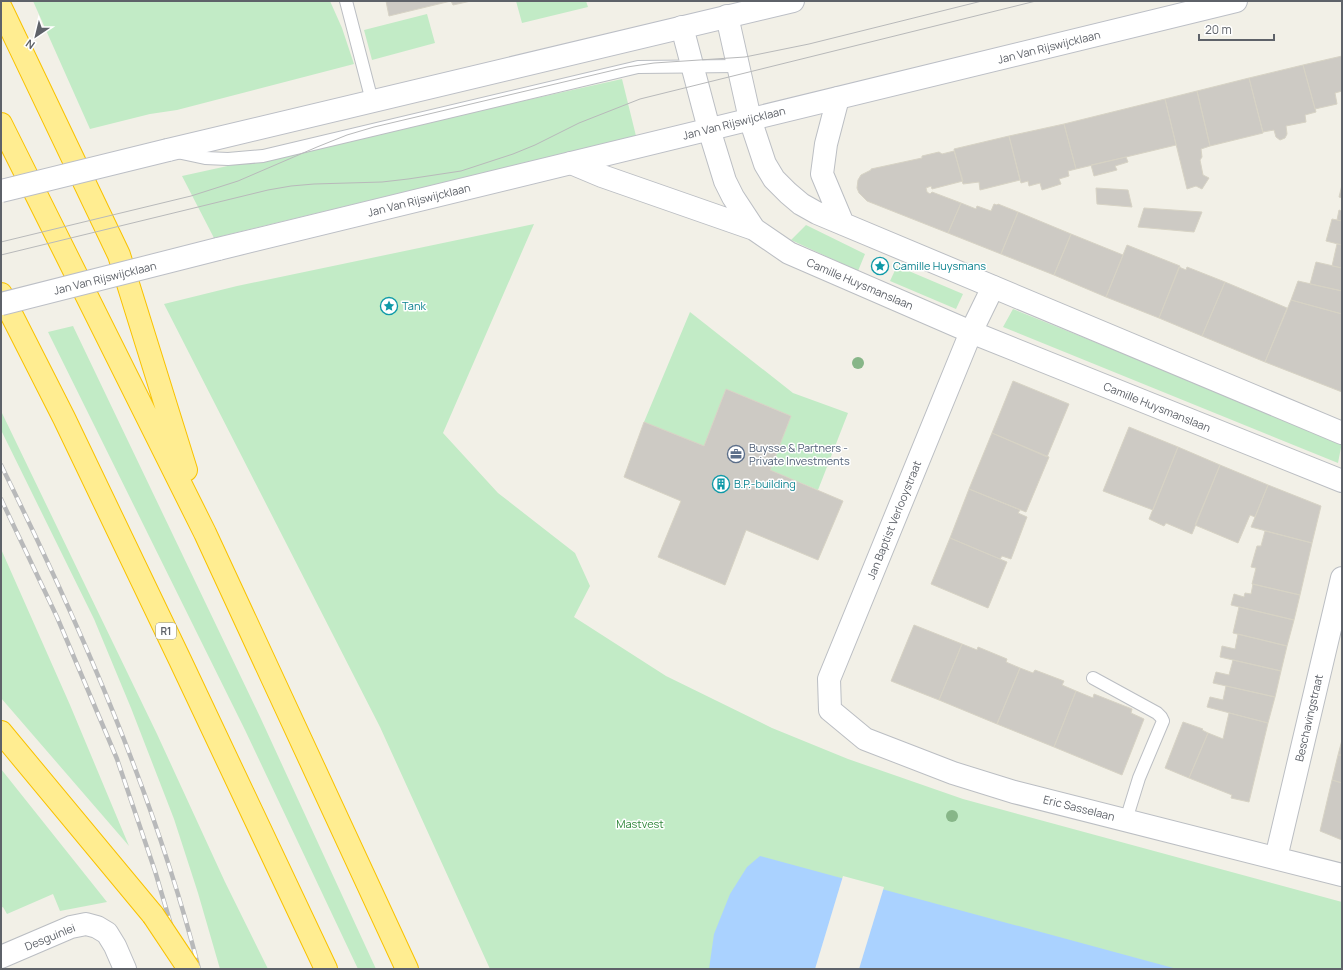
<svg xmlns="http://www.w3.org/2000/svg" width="1343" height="970" font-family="Manrope,sans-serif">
  <rect width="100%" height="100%" fill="#f2f0e7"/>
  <!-- green -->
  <path fill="#c2ebc6" d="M33,1H330L342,28L354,64L177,110L150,114L90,129Z
    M516,1H586L588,7L522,23Z
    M427,14L435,43L372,60L364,30Z
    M622,79L636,136L214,238L182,176Z
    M534,224L443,433L498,493L575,553L590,586L574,617L666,676L772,728L848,759L963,799L1342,902V969H490L380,727L164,304L237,286Z
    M806,225L865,254L858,271L791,240Z
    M897,266L963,294L956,309L890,281Z
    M1013,309L1342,442L1338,463L1003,327Z
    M690,312L793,393L848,413L818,490L770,470L791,416L726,389L704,446L644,422Z
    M73,326L261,719L376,969H358L245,730L48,332Z
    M1,411L157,734L225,882L268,969H220L198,893L174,819L131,708L94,619L1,430Z
    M1,549L70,705L129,846L1,698Z
    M1,769L107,902L60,911L53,894L7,914L3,907L1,908Z"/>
  <!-- water -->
  <path fill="#aad2ff" d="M760,856L1177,969H709L714,934L730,894L747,867Z"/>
  <!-- pier -->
  <path fill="#f2f0e7" d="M843,876L884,887L859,969H815Z"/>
  <!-- building -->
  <path fill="#cdcac4" stroke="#d7d3c5" d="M386,1H471L453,5L451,1L389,16Z
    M1342,56V91L1335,93L1337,104L1315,109L1303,65Z
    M1303,65L1316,112L1305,115L1306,122L1286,126L1287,134L1285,138L1280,140L1276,137L1274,130L1263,132L1249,78Z
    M1249,78L1263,133L1210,146L1197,91Z
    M1197,91L1210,146L1201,149L1202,157L1200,160L1203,175L1209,178L1202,189L1196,186L1187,189L1165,99Z
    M1165,99L1176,145L1076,169L1064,124Z
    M1064,124L1076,169L1068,171L1069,176L1059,179L1061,184L1042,190L1040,183L1029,186L1028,181L1021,183L1009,136Z
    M1009,136L1020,180L980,190L979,182L963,184L954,149Z
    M954,151L963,181L932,189L931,186L926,188L927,192L930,194L932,192L961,203L948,233L867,201L859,193L857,188L858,180L861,175L871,170V169L922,158V156L939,152L942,154Z
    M1126,157L1128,162L1115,166L1117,170L1094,176L1091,165Z
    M1342,185V198L1339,197Z
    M1096,188L1128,190L1132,207L1097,204Z
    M961,203L976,209L977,206L991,211L994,204L997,205L998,204L1018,212L1001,254L948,233Z
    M1144,208L1202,212L1194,232L1138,227Z
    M1339,210L1342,211V221L1337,220Z
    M1018,212L1071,234L1054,275L1001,254Z
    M1332,219L1342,221V245L1326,241Z
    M1071,234L1123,255L1106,297L1054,275Z
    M1337,244L1342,245V268L1332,266Z
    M1127,245L1180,266L1159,318L1106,297Z
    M1316,262L1342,268V291L1310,284Z
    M1179,267L1186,270L1187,267L1225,282L1202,336L1159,318Z
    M1298,281L1342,291V314L1291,300Z
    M1225,282L1287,308L1265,362L1202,336Z
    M1291,300L1342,314V392L1265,362Z
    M1013,381L1069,404L1047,457L992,433Z
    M726,389L791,416L770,470L843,501L818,560L746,530L725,585L658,557L681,501L624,477L644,422L704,446Z
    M1129,427L1178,447L1153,510L1103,491Z
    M992,433L1049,457L1026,512L969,489Z
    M1178,447L1220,465L1192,534L1166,523L1164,526L1149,519Z
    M1220,465L1268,485L1255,517L1250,515L1238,543L1195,525Z
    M1268,485L1321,506L1312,543L1251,527Z
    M969,489L1020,510L1018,513L1027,517L1011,559L1002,556L1000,559L950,538Z
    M1265,531L1312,543L1300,595L1252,584L1256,568L1251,567L1257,546H1261Z
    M950,538L1007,562L988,608L931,584Z
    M1253,584L1300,595L1294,620L1231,605L1234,594L1244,597L1245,593L1251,594Z
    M1239,607L1294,620L1287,646L1233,633Z
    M914,625L962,644L939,700L891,681Z
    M1238,634L1287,646L1281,671L1220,657L1222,646L1235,649Z
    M962,644L977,650L978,647L1007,659L1006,662L1020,668L997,724L939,700Z
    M1233,660L1281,671L1275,697L1213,683L1216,672L1229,675Z
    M1020,668L1033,673L1035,670L1064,681L1062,685L1076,691L1054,747L997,724Z
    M1226,686L1275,697L1268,723L1207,707L1210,697L1223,700Z
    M1076,691L1093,698L1094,694L1132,709L1131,713L1144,719L1122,775L1054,747Z
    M1229,713L1268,723L1249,802L1231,798L1232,795L1189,778L1208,733L1223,739Z
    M1183,722L1203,729L1202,730L1208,733L1189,778L1165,768Z
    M1342,740V755H1338Z
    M1338,755H1342V783L1332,780Z
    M1332,780L1342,783V840L1320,831Z"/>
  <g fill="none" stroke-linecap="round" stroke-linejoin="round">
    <!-- service casing -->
    <g stroke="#bbbec3" stroke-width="14">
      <path id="service" d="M346,1L372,101
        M177,152L205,158L228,159L263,156L638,67L738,66
        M1093,678L1157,713L1161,717L1163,721L1139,778L1126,820"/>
    </g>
    <!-- minor casing -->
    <g stroke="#bbbec3" stroke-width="24">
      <path id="minor" d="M993,287L971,332L829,679L830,710L865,739L953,773L1014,792L1342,875
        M1276,858L1342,578
        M1,957L71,927L86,924L97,927L107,933L115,946L125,969"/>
    </g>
    <!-- tertiary casing -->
    <g stroke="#bbbec3" stroke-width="24">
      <path id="tertiary" d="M727,16L750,119L765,164L774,179L788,193L801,204L817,213L1342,433
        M682,27L709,129L725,181L733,197L754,229
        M838,98L826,144L822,174L843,224
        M571,163L602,176L754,229L789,253L971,332L1342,481"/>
    </g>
    <!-- secondary casing -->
    <g stroke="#bcbfc6" stroke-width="24">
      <path id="secondary" d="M168,150L793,1
        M218,249L1236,1"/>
    </g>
    <!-- motorway casing -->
    <g stroke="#f9c200" stroke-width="24">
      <path id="motorway" d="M1,8L119,255L186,470
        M1,124L205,533L407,969
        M1,294L64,418L180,660L326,969
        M1,732L153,915"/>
    </g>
    <!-- service -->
    <use href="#service" stroke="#fff" stroke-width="12"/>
    <!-- minor -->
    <use href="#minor" stroke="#fff" stroke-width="22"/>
    <!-- tertiary -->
    <use href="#tertiary" stroke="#fff" stroke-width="22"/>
    <!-- secondary -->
    <use href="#secondary" stroke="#fff" stroke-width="22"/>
    <!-- motorway -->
    <use href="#motorway" stroke="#ffed91" stroke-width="22"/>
    <!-- tram -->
    <path stroke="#b8b9ba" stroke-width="1" d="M1,242L191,196L238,181L317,147L347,135L374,127L627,67L654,63L745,57L809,44L982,1
      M1,255L268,190L291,186L314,184L382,182L408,179L461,171L513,154L535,145L579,123L640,99L1036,1"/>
    <!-- rail casing -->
    <g stroke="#b8b9ba" stroke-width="4.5">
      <path id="rail" d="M1,465C81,627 154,794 199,969
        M1,499L57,617L117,759L155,871L184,969"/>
    </g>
    <!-- rail -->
    <use href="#rail" stroke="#fff" stroke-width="3" stroke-dasharray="9" stroke-linecap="butt"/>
    <!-- secondary-bridge casing -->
    <g stroke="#bcbfc6" stroke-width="24" stroke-linecap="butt">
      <path id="secondary-bridge" d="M1,191L168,150
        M1,304L218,249"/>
    </g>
    <!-- motorway-bridge casing -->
    <g stroke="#f9c200" stroke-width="24" stroke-linecap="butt">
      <path id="motorway-bridge" d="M153,915L189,969"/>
    </g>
    <!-- secondary-bridge -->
    <use href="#secondary-bridge" stroke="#fff" stroke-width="22"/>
    <!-- motorway-bridge -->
    <use href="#motorway-bridge" stroke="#ffed91" stroke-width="22"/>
  </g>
  <!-- trees -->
  <g fill="#87b688">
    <circle cx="858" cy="363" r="6"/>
    <circle cx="952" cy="816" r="6"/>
  </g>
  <!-- icons -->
  <defs>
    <g id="sight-ring" transform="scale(0.9)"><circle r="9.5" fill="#fff" stroke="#0f9aa8" stroke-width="1.5"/><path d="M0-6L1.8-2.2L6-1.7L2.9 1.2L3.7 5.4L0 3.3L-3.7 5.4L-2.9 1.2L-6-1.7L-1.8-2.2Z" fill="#0f9aa8"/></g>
    <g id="office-ring" transform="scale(0.9)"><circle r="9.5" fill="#fff" stroke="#5c6f8a" stroke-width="1.5"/><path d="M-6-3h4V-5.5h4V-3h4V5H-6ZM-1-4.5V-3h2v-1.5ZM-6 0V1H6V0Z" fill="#5c6f8a"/></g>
    <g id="building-ring" transform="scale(0.9)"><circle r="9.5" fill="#fff" stroke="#0f9aa8" stroke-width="1.5"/><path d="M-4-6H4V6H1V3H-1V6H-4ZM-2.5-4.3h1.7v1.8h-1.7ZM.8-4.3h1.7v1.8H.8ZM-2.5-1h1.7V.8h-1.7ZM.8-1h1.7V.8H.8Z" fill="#0f9aa8"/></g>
  </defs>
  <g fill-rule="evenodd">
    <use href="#sight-ring" x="880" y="266"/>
    <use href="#sight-ring" x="389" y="306"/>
    <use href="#office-ring" x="736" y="454"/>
    <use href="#building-ring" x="721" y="484"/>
  </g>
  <g text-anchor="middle" stroke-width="3" stroke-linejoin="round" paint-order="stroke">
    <!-- shield labels -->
    <rect fill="#fff" stroke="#8e9196" stroke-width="1" x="156" y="623" width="20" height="16" rx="3"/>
    <g font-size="10" font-weight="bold" fill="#5e6269">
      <text x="166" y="635">R1</text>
    </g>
    <!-- street labels -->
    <g font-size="11" fill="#5e6269" stroke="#fff">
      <text transform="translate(1049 47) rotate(-14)" y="4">Jan Van Rijswijcklaan</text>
      <text transform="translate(734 123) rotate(-14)" y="4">Jan Van Rijswijcklaan</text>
      <text transform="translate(419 200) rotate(-14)" y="4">Jan Van Rijswijcklaan</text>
      <text transform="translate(105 278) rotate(-14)" y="4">Jan Van Rijswijcklaan</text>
      <text transform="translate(860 284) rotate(23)" y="4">Camille Huysmanslaan</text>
      <text transform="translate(1157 407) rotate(22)" y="4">Camille Huysmanslaan</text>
      <text transform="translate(894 520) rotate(-68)" y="4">Jan Baptist Verlooystraat</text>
      <text transform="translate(1309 718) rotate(-77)" y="4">Beschavingstraat</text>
      <text transform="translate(1079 808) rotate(14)" y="4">Eric Sasselaan</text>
      <text transform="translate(50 937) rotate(-22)" y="4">Desguinlei</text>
    </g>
    <!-- culture labels -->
    <g font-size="11" fill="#0d838f" stroke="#fff" text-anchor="start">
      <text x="893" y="270">Camille Huysmans</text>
      <text x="402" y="310">Tank</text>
      <text x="734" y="488">B.P.-building</text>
    </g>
    <!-- service labels -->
    <g font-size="11" fill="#4e5e75" stroke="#fff" text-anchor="start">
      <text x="749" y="452">Buysse &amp; Partners -<tspan x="749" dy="13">Private Investments</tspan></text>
    </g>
    <!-- park labels -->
    <g font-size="11" fill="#2f873a" stroke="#fff">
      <text x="640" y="828">Mastvest</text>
    </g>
  </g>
  <!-- border -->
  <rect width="1343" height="970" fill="none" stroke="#5e6269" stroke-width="4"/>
  <!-- north arrow -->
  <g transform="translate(36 36) rotate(215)" stroke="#ffffff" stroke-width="3" paint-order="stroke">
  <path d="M0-3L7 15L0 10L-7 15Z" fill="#5e6269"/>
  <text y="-6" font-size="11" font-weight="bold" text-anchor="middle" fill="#5e6269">N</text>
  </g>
  <!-- scale -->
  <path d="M1199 34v6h75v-6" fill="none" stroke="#5e6269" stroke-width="2"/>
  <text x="1205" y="34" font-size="12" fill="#5e6269" stroke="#ffffff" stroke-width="3" paint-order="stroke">20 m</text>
</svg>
